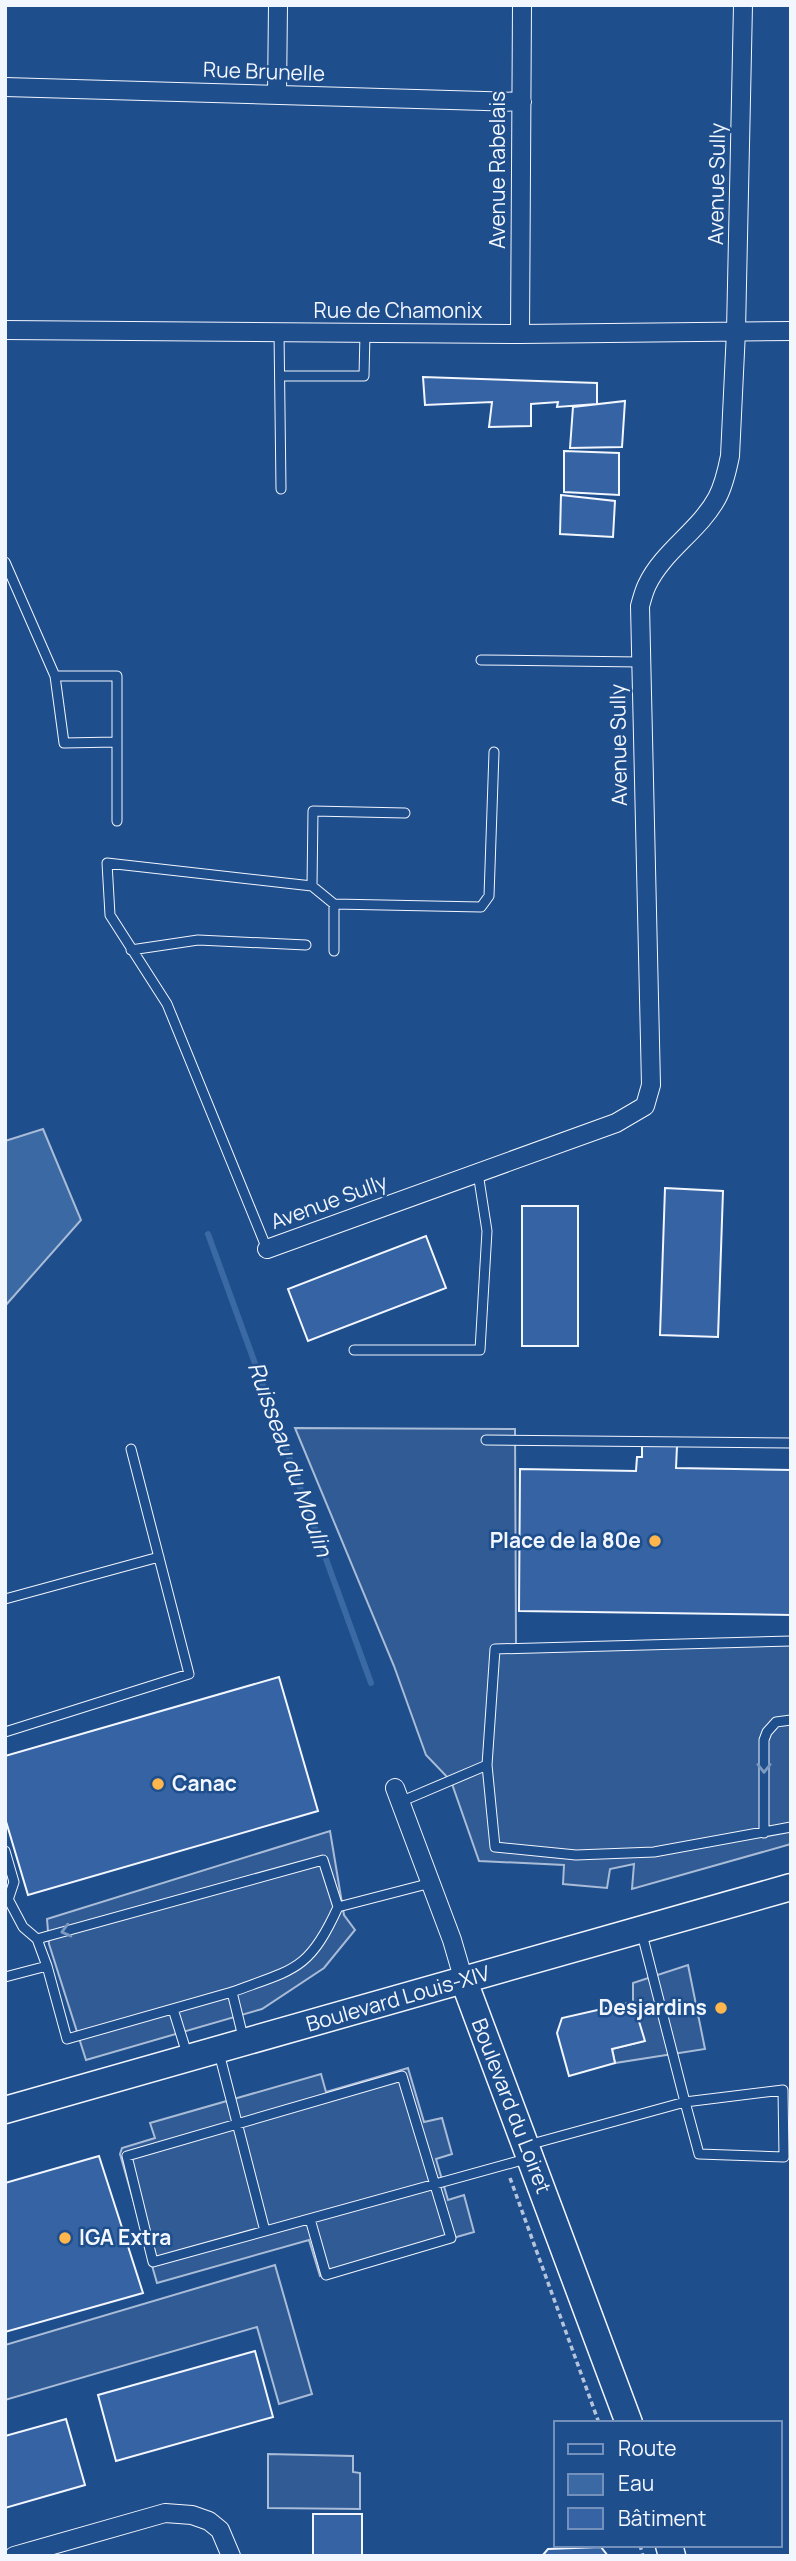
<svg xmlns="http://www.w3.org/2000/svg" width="796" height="2561" font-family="Manrope,sans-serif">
  <rect width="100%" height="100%" fill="#1f4e8c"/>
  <!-- parking -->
  <path fill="#305b95" stroke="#a8bbd7" stroke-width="2" d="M295,1428L515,1429L516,1645L791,1641V1844L632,1889L634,1864L610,1869L607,1888L563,1884L564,1865L479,1861L451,1781L426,1755L394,1666Z
    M330,1831L344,1915L355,1930L324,1968L262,2009L86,2060L49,1944L47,1919Z
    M688,1965L705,2049L615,2063L612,2049L644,2041L633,2002V1983Z
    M408,2068L424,2122L442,2118L452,2154L436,2159L448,2200L464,2195L474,2232L320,2276L309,2240L157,2283L120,2154L122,2148L155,2138L150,2123L321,2074L326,2092Z
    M275,2265L312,2394L279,2404L257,2327L5,2400V2345Z
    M268,2454L353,2456V2472L360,2473V2509L268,2508Z"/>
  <!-- water -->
  <path fill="#3b69a3" stroke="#a8bbd7" stroke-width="2" d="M43,1129L81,1220L5,1306V1141Z"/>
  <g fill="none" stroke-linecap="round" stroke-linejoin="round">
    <!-- stream -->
    <path stroke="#3b69a3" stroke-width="6" d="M208,1234L371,1683"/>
  </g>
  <!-- building -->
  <path fill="#3563a3" stroke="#f2f6ff" stroke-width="2" d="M423,377L597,383V404L557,407L558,402L531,404V426L489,427L492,402L425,405Z
    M625,401L622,447L570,448L573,407Z
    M564,451L619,453V495L564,492Z
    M561,495L615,501L613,537L560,534Z
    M665,1188L723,1191L718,1337L660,1335Z
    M522,1206H578V1346H522Z
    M426,1236L446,1288L308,1341L288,1289Z
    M642,1445L677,1446L676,1468L791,1470V1615L519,1611L520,1469L636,1471L637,1457H642Z
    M279,1677L318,1811L28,1895L5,1818V1756Z
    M633,2002L645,2041L612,2049L615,2063L569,2076L557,2033L562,2018Z
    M99,2156L143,2293L5,2332V2183Z
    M255,2351L273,2417L116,2461L98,2395Z
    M66,2419L85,2485L5,2508V2436Z
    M313,2514H362V2556H313Z
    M601,2547L608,2556H542L548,2549Z"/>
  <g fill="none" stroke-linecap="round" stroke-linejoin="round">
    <!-- lane casing -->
    <g stroke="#f2f6ff" stroke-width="11">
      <path id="lane" d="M279,332L281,489
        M280,376H364L365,333
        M5,562L55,676H117V821
        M481,660L640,662
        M55,676L64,743L116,742
        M312,886L313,811L405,813
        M334,904V951
        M131,950L198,940L306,945
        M267,1249L167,1004L110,915L107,863L312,886L334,904L481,907L489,896L494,752
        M354,1350H480L487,1231L478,1173
        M486,1440L791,1443
        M5,1599L159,1557
        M5,1732L189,1674L131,1449
        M487,1765L495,1847L576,1855L654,1852L791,1827
        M400,1802L487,1765L495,1649L791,1641
        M764,1833V1740L767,1732L776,1722L791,1720
        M5,1851L14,1882L9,1897
        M5,1893L23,1927L37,1939L47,1966L67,2039L232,1992L244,2041
        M37,1939L323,1860L338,1907L431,1883
        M5,1977L47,1966
        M232,1992C294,1969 309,1971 338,1907
        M173,2009L188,2057
        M219,2053L265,2231
        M783,2090L784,2157L699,2154L685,2102Z
        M528,2145L685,2102L642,1934
        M310,2219L326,2275L451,2238L402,2076L127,2156L153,2262L526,2159"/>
    </g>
    <!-- street casing -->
    <g stroke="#f2f6ff" stroke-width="20">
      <path id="street" d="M5,87L522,102
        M277,95L278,5
        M5,330L520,334L791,331
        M520,334L522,5
        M267,1249L616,1123L645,1106L651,1085L640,606C642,599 644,591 647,585C663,551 699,531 717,498C724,485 727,471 730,456L736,331L743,5
        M395,1788L452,1940L464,1981
        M14,2556L165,2513L192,2515L209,2521L220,2530L231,2556"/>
    </g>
    <!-- secondary casing -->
    <g stroke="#f2f6ff" stroke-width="29">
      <path id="secondary" d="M464,1981L629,2423
        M5,2110L791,1887
        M669,2545L672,2556"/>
    </g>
    <!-- path -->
    <path stroke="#b3c4dc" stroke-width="3.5" stroke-dasharray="5 3.5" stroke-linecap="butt" d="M510,2178L599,2423
      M640,2545L643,2556"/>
    <!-- lane -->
    <use href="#lane" stroke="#1f4e8c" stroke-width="9"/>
    <!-- street -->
    <use href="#street" stroke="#1f4e8c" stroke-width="18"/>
    <!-- secondary -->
    <use href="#secondary" stroke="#1f4e8c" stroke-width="26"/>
  </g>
  <!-- one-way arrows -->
  <defs><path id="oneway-chevron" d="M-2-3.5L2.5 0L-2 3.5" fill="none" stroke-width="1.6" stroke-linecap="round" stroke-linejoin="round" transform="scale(1.75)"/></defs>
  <g stroke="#7e9ac0">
    <use href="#oneway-chevron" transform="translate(764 1768) rotate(90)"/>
    <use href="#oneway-chevron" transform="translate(66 1931) rotate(165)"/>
  </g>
  <!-- markers -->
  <g fill="#ffb74d" stroke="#1f4e8c" stroke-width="2.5">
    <circle cx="655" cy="1541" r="7"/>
    <circle cx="158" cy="1784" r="7"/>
    <circle cx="721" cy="2008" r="7"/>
    <circle cx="65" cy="2238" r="7"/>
  </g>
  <g text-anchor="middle" stroke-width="5" stroke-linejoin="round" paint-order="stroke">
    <!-- street labels -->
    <g font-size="21" fill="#f2f6ff" stroke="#1f4e8c">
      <text transform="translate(264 72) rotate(2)" y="7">Rue Brunelle</text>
      <text transform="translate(498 170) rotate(-90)" y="7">Avenue Rabelais</text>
      <text transform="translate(717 184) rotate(-89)" y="7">Avenue Sully</text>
      <text x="398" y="318">Rue de Chamonix</text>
      <text transform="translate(619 745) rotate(-91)" y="7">Avenue Sully</text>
      <text transform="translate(329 1202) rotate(-20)" y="7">Avenue Sully</text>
      <text transform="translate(398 1999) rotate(-16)" y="7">Boulevard Louis-XIV</text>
      <text transform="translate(511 2106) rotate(69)" y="7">Boulevard du Loiret</text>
    </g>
    <!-- poi labels -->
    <g font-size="21" font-weight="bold" fill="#f2f6ff" stroke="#1f4e8c" text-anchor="end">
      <text x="641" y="1548">Place de la 80e</text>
      <text x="172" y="1791" text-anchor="start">Canac</text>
      <text x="707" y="2015">Desjardins</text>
      <text x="79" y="2245" text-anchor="start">IGA Extra</text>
    </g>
    <!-- water labels -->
    <g font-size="23" font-style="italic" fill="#f2f6ff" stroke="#1f4e8c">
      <text transform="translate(290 1459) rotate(70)" y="8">Ruisseau du Moulin</text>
    </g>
  </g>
  <!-- border -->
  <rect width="796" height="2561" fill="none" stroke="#f2f6ff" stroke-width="14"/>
  <!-- legend -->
  <rect x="554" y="2421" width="228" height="126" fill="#1f4e8c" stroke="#7391ba" stroke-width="2"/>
  <rect x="568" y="2444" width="35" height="10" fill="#1f4e8c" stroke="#7391ba" stroke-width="2"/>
  <text x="618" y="2456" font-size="21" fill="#f2f6ff">Route</text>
  <rect x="568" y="2474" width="35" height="21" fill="#3b69a3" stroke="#7391ba" stroke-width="2"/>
  <text x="618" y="2491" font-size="21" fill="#f2f6ff">Eau</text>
  <rect x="568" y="2508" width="35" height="21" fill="#3563a3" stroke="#7391ba" stroke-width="2"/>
  <text x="618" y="2526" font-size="21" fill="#f2f6ff">Bâtiment</text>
</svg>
